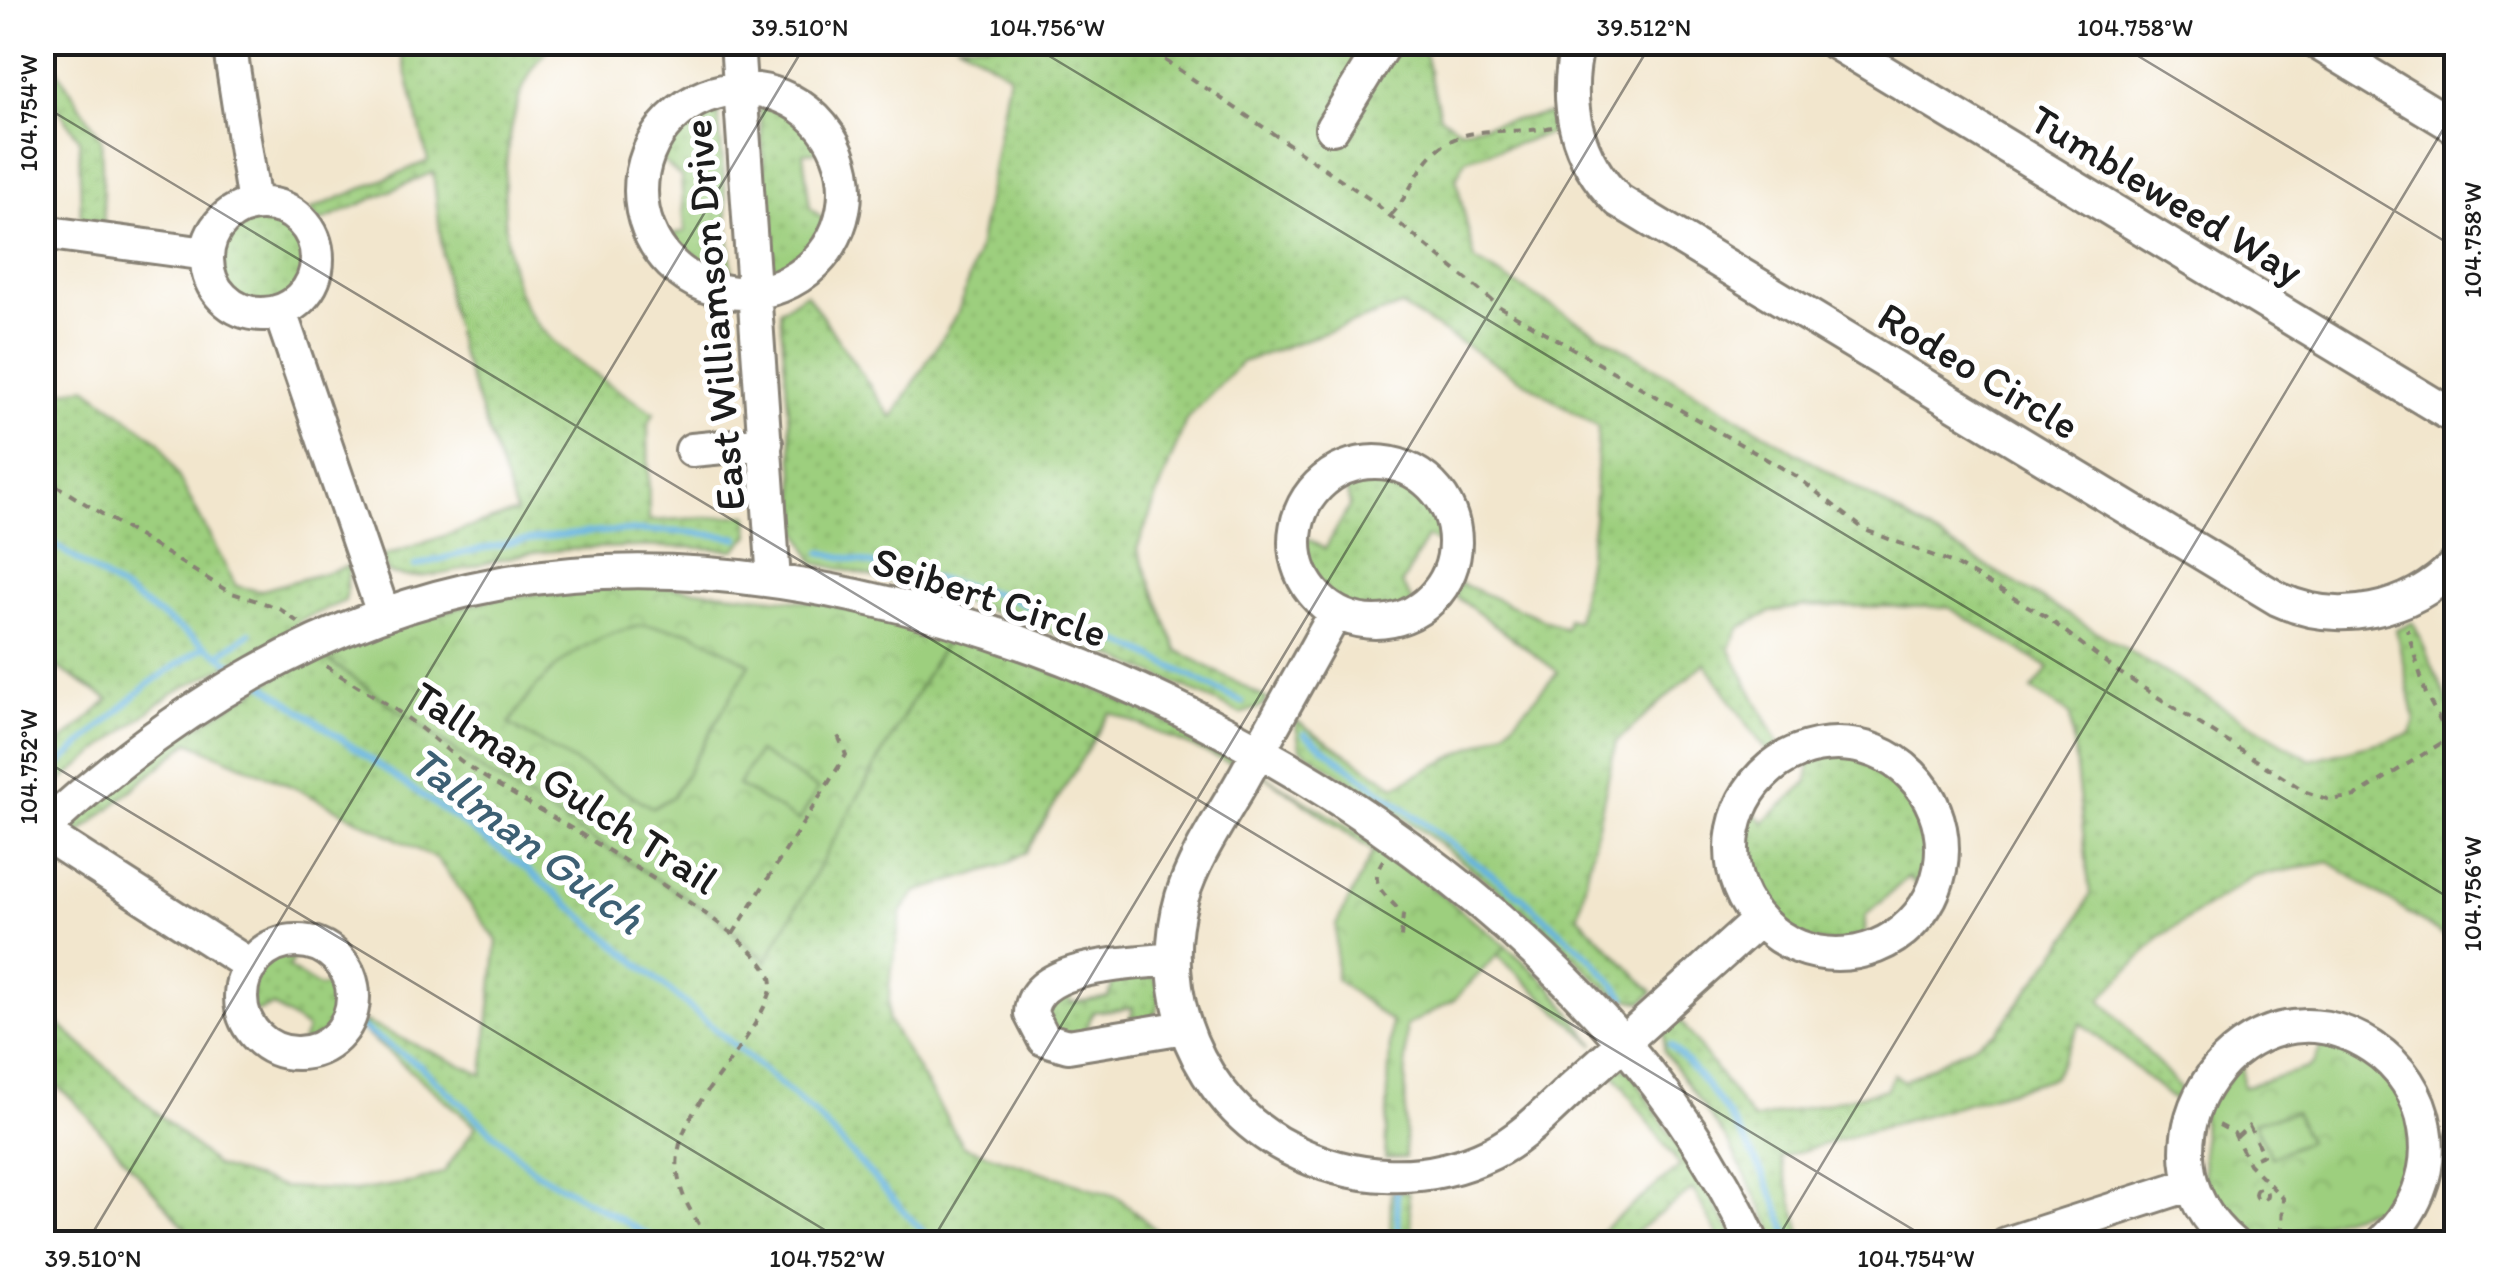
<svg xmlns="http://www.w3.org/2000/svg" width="2499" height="1286" font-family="Itim,sans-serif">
  <defs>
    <pattern id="grass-dots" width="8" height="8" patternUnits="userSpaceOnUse" patternTransform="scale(2.5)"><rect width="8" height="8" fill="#9dcf7e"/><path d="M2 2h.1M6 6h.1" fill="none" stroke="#87b16c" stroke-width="1.8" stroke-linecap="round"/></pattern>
    <pattern id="park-crowns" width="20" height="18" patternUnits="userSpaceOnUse" patternTransform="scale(2.5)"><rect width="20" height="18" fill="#9dcf7e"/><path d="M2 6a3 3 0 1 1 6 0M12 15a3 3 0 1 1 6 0" fill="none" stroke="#87b16c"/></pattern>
  </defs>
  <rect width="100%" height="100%" fill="#fff"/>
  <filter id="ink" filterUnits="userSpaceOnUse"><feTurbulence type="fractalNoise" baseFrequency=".01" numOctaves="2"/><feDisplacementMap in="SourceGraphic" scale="20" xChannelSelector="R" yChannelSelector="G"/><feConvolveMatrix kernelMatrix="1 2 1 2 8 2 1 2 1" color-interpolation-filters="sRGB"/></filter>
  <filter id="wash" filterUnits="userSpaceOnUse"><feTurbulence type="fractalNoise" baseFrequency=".0048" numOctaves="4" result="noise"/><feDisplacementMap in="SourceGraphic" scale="40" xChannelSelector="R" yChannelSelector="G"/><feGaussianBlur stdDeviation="2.25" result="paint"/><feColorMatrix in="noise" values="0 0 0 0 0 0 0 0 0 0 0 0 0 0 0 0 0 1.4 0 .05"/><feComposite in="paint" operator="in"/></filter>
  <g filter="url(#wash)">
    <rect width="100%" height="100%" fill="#f2e6cd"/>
    <!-- grass -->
    <path fill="url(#grass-dots)" stroke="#5c764d" stroke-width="2.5" d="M393,43H552C545,53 536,63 530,74C498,130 493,266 533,319C564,359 613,386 654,413L648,425L649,521L748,515L750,535L735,550C667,545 601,545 533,553C488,558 432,587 389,573L381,557L516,512L460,351L448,299L433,172L320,222L310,210L428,161L400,46Z
      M958,43H1428L1424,49L1440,116L1460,129L1549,114L1553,133L1466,159L1456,179L1475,260L2311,760L2411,734L2415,720L2396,629L2413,622L2450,706L2456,711V944L2329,862L2252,877L2160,937L2101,999L2185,1094L2180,1105L2081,1023L2053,1078L1780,1157L1804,1243H1780L1728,1142L1664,1051L1665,1028L1677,1016L1753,1120L1887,1089L1894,1074L1904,1081L1997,1032L2073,930L2090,894L2070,714L2032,690L2049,668L1948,607L1805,606L1771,612L1740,628L1729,648L1779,744L1767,752L1705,663L1616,742L1578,916L1653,992L1643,1002C1607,999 1596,977 1570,953C1487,874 1395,810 1300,748L1295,720L1395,786L1506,730L1558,672L1454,595L1460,583L1565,629L1568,619L1577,621L1594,520L1598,427L1401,306L1242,362L1186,420L1137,549L1177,650L1267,699L1263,706L1241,714C1102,646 964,596 814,563L799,531L780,310L806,293L892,418L958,312L978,250L1009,74Z
      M43,48L101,138L104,223L81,220L79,139L43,85Z
      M759,101C784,100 818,126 823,151L803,153L810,208L830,225L812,251L783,273L771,264Z
      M710,105L718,109L732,271L725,279L690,264L666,241V236L685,231L681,177L659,158L664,146Z
      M215 259a47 47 0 1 1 94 0a47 47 0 1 1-94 0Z
      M86,387L160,442L236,586L259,591L349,566L345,601L302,619L267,646L171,694L43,795V758L109,700L43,658V395Z
      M1371,471C1409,472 1458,501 1446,547L1427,537L1402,584L1414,604C1367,629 1311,602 1304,547L1308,539L1325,549L1350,505L1344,480Z
      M949,635L1072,678L1233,753L1232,764L1110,712L1026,852L1007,864L916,892L902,911L890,980L888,1020L963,1146L1118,1197L1171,1243H198L76,1103L43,1073L42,1009L216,1166L282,1187L355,1191L416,1182L444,1172L476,1126L359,1028L363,1021L483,1075L497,941L438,860L293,787L189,742L79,834L70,826L158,750L307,659L324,657L485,772L716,916L766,960Z
      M1851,752C1898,765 1936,801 1933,854C1932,867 1931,880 1923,891L1908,877L1865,916V940C1806,954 1743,921 1741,855C1740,839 1741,822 1750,809L1764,822L1808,781L1810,758Z
      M1262,774L1377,844L1374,852Z
      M1506,946L1549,984L1595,1045L1497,955Z
      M290,950L296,951L289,968L319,987L340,983L346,995L332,1030L301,1045L307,1029L273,1006L255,1012L251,1007C249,980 263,954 290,950Z
      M1114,977H1153C1165,990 1160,1009 1149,1022L1128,1028L1133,1008L1093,1012L1084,1035L1055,1034L1042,997L1072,984L1070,1003L1109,997Z
      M1620,1067L1630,1070L1739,1243H1722L1693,1189L1621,1243L1586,1244L1680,1166L1613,1073Z
      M1408,1191L1413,1243H1390L1391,1192Z"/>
    <!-- park -->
    <path fill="url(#park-crowns)" stroke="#5c764d" stroke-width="2.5" d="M639,584L822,603L949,635L766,961L716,916L485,772L324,657L327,649L380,628L497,598Z
      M1377,844L1506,946L1454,1000L1406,1026L1405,1158L1385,1159L1391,1022L1336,979V925Z
      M2324,1038C2372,1051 2419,1098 2417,1151C2417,1173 2396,1204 2387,1224L2370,1209L2296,1231L2292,1243L2250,1244L2204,1194L2202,1111L2242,1061L2243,1087L2307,1068L2314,1063Z"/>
    <!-- pitch -->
    <path fill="#9dcf7e" stroke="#5c764d" stroke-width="2.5" d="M645,625L692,632L750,664L673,796L653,808L509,724C542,672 582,636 645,625Z
      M758,752L818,789L799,821L738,785Z
      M2295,1112L2308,1141L2271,1157L2254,1122Z"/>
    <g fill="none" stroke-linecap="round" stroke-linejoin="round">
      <!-- stream -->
      <path stroke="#65b4df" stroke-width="6" d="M42,536L240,669
        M821,552L998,594L1135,648L1242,702
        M415,566C521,535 627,521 738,538
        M219,655L250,633
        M259,681L527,869L815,1114L934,1244
        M1305,734L1523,898L1594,961L1625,997
        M42,780L147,685L205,646
        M356,1024L419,1065L536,1172L664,1244
        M1670,1045C1723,1096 1770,1174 1791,1244
        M1396,1192L1399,1244"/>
    </g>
  </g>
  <g filter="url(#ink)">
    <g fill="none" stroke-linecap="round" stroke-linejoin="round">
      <!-- minor casing -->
      <g stroke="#878174" stroke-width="38">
        <path id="minor" d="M229,42L254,204
          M737,42L774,581
          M1578,42C1563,102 1575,158 1619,201L2278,599C2337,627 2411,612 2456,564
          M1834,42L2456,418
          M2316,42L2456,127
          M641 191a102 102 0 1 1 204 0a102 102 0 1 1-204 0Z
          M1332,128L1385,42
          M207 259a55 55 0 1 1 110 0a55 55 0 1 1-110 0Z
          M42,232L207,254
          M280,312L383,613
          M692,450L766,443
          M1295 542a80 80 0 1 1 160 0a80 80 0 1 1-160 0Z
          M1336,612C1304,669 1273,726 1241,783C1220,820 1194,857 1182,897C1154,994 1199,1102 1288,1148C1352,1182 1427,1185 1492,1153C1525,1137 1552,1106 1579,1082C1640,1028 1699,974 1759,920
          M1732 849a105 105 0 1 1 210 0a105 105 0 1 1-210 0Z
          M42,830C174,708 324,615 502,583C939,504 1573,839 1753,1244
          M42,832L251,966
          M241 997a56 56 0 1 1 112 0a56 56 0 1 1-112 0Z
          M1174,959C1134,964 1032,963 1031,1014L1044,1039L1068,1046L1185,1027
          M2006,1244L2192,1184
          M2233,1244C2115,1146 2247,964 2372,1047C2400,1065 2420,1095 2425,1128C2433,1172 2414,1215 2380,1244"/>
      </g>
      <!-- path -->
      <path stroke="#878174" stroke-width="4" stroke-dasharray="8 8" stroke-linecap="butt" d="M1138,42L1371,200L1500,307L1796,476L1865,530L1953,563L2045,616L2117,671L2306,792L2330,800L2356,796L2443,742L2446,732L2426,694L2407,629
        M764,75C846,89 886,188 841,256C826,280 803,288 780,303
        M715,77C590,118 603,274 726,306
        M1391,215C1408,197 1415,174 1431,156C1465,119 1509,137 1552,127
        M42,477L229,592L279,608L299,623
        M326,666C351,683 378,697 403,715C430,734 453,757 481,775C533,808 758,929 771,978C774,987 768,999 764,1007C721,1095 624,1142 715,1244
        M1383,860C1366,887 1388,895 1403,915L1401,938
        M733,934L846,755L837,733
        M2219,1125L2234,1133L2249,1164L2283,1198L2282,1229L2291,1236L2289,1244
        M2237,1137L2249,1126L2263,1155L2248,1161
        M2255 1194a6 6 0 1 1 12 0a6 6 0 1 1-12 0Z"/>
      <!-- minor -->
      <use href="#minor" stroke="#fff" stroke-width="32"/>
    </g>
  </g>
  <!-- ticks -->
  <path fill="none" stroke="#1c1c1c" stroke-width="2.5" stroke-opacity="0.45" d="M1026,42L2456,902M2115,42L2456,248M42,105L1937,1244M42,759L848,1244M86,1244L807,42M930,1244L1652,42M1774,1244L2456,108"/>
  <g text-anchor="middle" stroke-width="10" stroke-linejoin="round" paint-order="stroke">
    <!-- street labels -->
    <g font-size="42" fill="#1c1c1c" stroke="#fff">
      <text transform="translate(2167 194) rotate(31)" y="15">Tumbleweed Way</text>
      <text transform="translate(713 315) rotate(-95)" y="15">East Williamson Drive</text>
      <text transform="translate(1979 370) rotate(31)" y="15">Rodeo Circle</text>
      <text transform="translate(990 596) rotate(18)" y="15">Seibert Circle</text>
      <text transform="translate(566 787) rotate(33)" y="15">Tallman Gulch Trail</text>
    </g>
    <!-- water labels -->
    <g font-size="45" font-style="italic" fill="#3d6074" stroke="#fff">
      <text transform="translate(528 839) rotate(37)" y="16">Tallman Gulch</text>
    </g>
  </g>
  <!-- margin -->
  <rect width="2499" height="1286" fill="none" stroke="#fff" stroke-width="110"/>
  <rect x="55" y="55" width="2389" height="1176" fill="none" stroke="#1c1c1c" stroke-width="4"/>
  <g font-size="25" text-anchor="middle" fill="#1c1c1c">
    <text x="800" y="36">39.510°N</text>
    <text x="1047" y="36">104.756°W</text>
    <text x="1644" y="36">39.512°N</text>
    <text x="2135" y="36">104.758°W</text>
    <text transform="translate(28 113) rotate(-90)" y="9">104.754°W</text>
    <text transform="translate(2472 240) rotate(-90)" y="9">104.758°W</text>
    <text transform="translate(28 767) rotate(-90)" y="9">104.752°W</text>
    <text transform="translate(2472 894) rotate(-90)" y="9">104.756°W</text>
    <text x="93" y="1267">39.510°N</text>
    <text x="827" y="1267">104.752°W</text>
    <text x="1916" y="1267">104.754°W</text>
  </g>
</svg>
